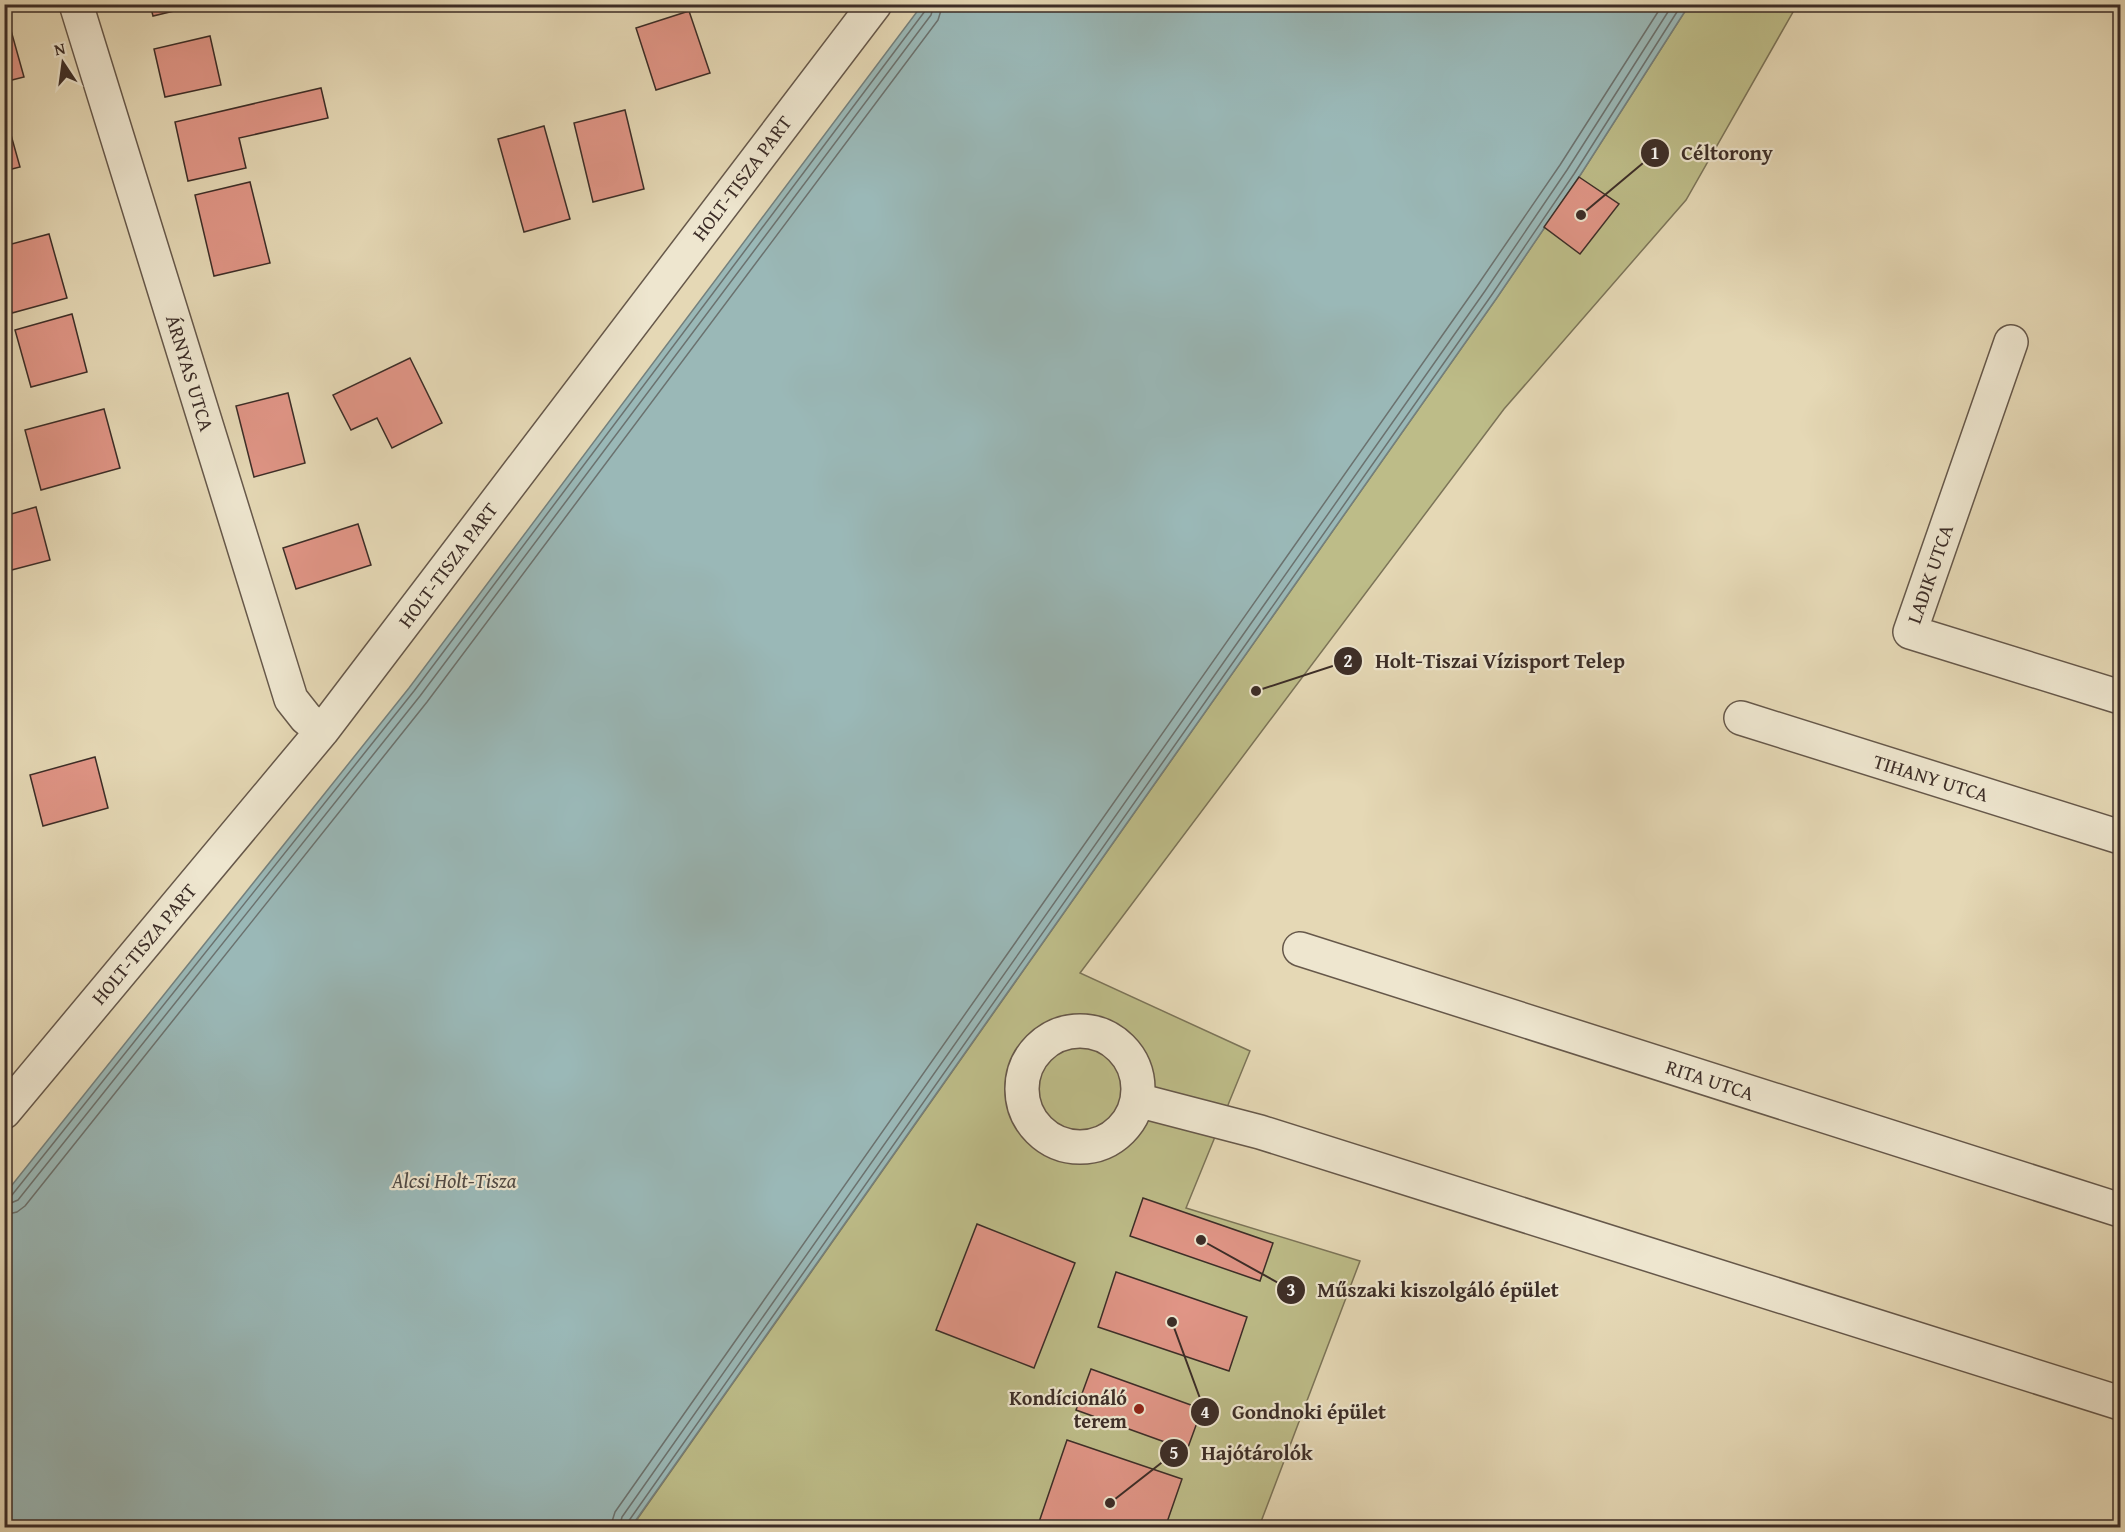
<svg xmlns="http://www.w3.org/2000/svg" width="2125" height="1532" font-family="'Gentium Book Plus',serif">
  <rect width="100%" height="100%" fill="#e5d8b5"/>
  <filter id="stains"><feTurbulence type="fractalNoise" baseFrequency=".00333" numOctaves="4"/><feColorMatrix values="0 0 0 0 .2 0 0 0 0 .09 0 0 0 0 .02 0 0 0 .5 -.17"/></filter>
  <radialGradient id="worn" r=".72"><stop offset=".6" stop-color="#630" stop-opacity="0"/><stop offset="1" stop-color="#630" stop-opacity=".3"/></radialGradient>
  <!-- green -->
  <path fill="#bdbc88" stroke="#7c7458" stroke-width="1.5" d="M1689,5H1797L1686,200L1504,409L1080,973L1250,1051L1186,1208L1360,1261L1259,1527L631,1528L1496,299L1579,177Z"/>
  <!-- water -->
  <path fill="#9ab8b7" stroke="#74807d" stroke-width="1.5" d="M922,5H1689L1579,177L1496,299L631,1527H5L4,1195L409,688Z"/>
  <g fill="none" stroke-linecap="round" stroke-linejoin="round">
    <!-- shore -->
    <path stroke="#6b726f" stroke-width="1.5" d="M4,1198L12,1195L414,691L925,11L927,4
      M4,1206L18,1200L420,696L931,15L934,4
      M4,1215L17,1212L25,1206L427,702L938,20L943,4
      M610,1528L615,1512L1477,286L1560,165L1663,4
      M619,1528L622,1517L1485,291L1567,170L1673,4
      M627,1528L628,1522L1491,296L1574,174L1682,4"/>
  </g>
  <!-- building -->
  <path fill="#e09586" stroke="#3c2d27" stroke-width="1.5" d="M150,4H203L153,16Z
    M5,9L24,77L4,82V10Z
    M689,11L710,73L656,90L636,28Z
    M210,36L221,85L165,97L154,49Z
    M321,88L328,118L239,138L246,168L188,181L175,122Z
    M4,110L20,167L4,171Z
    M625,110L644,189L593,202L574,123Z
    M544,126L570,219L524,232L498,139Z
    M1579,177L1619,204L1580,254L1544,227Z
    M250,182L270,263L214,276L195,195Z
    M49,234L67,298L12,313L4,285V246Z
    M72,314L87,372L31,387L15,330Z
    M410,358L442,423L392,448L377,418L351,430L333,395Z
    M288,393L305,463L254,477L236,406Z
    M104,409L120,468L41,490L25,430Z
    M36,507L50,560L4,572V516Z
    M358,524L371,565L296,589L283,548Z
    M95,757L108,808L43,826L30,775Z
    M1143,1198L1273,1243L1260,1281L1130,1236Z
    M977,1224L1075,1263L1034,1368L936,1330Z
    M1116,1272L1247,1317L1229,1371L1098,1327Z
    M1091,1369L1202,1409L1187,1450L1076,1410Z
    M1067,1440L1182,1479L1165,1528H1037Z"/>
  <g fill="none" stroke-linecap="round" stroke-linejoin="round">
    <!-- street casing -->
    <g stroke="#66584a" stroke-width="36">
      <path id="street" d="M76,4L291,699L306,718L322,731
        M2011,342L1910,632L2120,697
        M1741,718L2120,837
        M1300,949L2120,1210
        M1022 1089a58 58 0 1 1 116 0a58 58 0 1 1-116 0Z
        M1137,1100L1260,1132L2120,1403
        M4,1112L322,731L875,4"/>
    </g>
    <!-- street -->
    <use href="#street" stroke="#eee6cf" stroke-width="33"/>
  </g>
  <!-- markers -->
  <circle fill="#8f2418" stroke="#eee6cf" stroke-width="2" cx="1139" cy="1409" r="6"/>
  <g text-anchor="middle" stroke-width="4.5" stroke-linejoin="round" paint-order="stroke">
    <!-- street labels -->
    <g font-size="20" fill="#3c2d27" stroke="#eee6cf">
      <text transform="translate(742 178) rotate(-53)" y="7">HOLT-TISZA PART</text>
      <text transform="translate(190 373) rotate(73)" y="7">ÁRNYAS UTCA</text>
      <text transform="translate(448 565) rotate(-53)" y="7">HOLT-TISZA PART</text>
      <text transform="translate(1930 574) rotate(-71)" y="7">LADIK UTCA</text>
      <text transform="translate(1931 778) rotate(17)" y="7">TIHANY UTCA</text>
      <text transform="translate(144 944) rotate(-50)" y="7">HOLT-TISZA PART</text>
      <text transform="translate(1710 1080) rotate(18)" y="7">RITA UTCA</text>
    </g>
    <!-- poi labels -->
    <g font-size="20" font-weight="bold" fill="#3c2d27" stroke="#eee6cf" text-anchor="end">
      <text x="1127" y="1405">Kondícionáló<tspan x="1127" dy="23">terem</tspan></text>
    </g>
    <!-- water labels -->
    <g font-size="21" font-style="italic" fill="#4f4944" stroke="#eee6cf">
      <text x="454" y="1188">Alcsi Holt-Tisza</text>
    </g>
  </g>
  <!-- callouts -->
  <path fill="none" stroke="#3c2d27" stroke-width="2" d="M1581 215L1655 153M1256 691L1348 661M1201 1240L1291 1290M1172 1322L1205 1412M1110 1503L1174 1453"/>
  <g fill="#3c2d27" stroke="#eee6cf" stroke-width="2">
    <circle cx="1581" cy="215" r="6"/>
    <circle cx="1256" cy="691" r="6"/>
    <circle cx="1201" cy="1240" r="6"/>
    <circle cx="1172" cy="1322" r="6"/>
    <circle cx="1110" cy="1503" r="6"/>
    <circle cx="1655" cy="153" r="15"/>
    <circle cx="1348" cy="661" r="15"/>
    <circle cx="1291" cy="1290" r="15"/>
    <circle cx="1205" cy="1412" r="15"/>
    <circle cx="1174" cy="1453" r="15"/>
  </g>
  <g font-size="18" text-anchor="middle" font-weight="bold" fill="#fff">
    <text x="1655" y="159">1</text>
    <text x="1348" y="667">2</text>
    <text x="1291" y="1296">3</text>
    <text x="1205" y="1418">4</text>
    <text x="1174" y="1459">5</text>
  </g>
  <g font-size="21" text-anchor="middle" font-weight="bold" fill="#3c2d27" stroke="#eee6cf" stroke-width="4.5" stroke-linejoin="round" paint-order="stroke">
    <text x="1727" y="160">Céltorony</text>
    <text x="1500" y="668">Holt-Tiszai Vízisport Telep</text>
    <text x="1438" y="1297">Műszaki kiszolgáló épület</text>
    <text x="1309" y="1419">Gondnoki épület</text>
    <text x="1257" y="1460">Hajótárolók</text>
  </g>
  <!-- margin -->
  <rect width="2125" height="1532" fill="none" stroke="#e5d8b5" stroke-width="24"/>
  <rect x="6" y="6" width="2113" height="1520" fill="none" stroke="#3c2d27" stroke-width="3"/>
  <rect x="12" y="12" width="2101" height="1508" fill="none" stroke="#3c2d27" stroke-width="1.5"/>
  <!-- north arrow -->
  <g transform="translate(63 63) rotate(347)" stroke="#eee6cf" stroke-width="4.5" paint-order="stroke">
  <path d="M0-4.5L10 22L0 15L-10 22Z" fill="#3c2d27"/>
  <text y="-9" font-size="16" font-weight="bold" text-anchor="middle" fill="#3c2d27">N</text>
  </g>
  <rect width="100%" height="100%" filter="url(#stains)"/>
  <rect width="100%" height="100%" fill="url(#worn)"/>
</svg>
